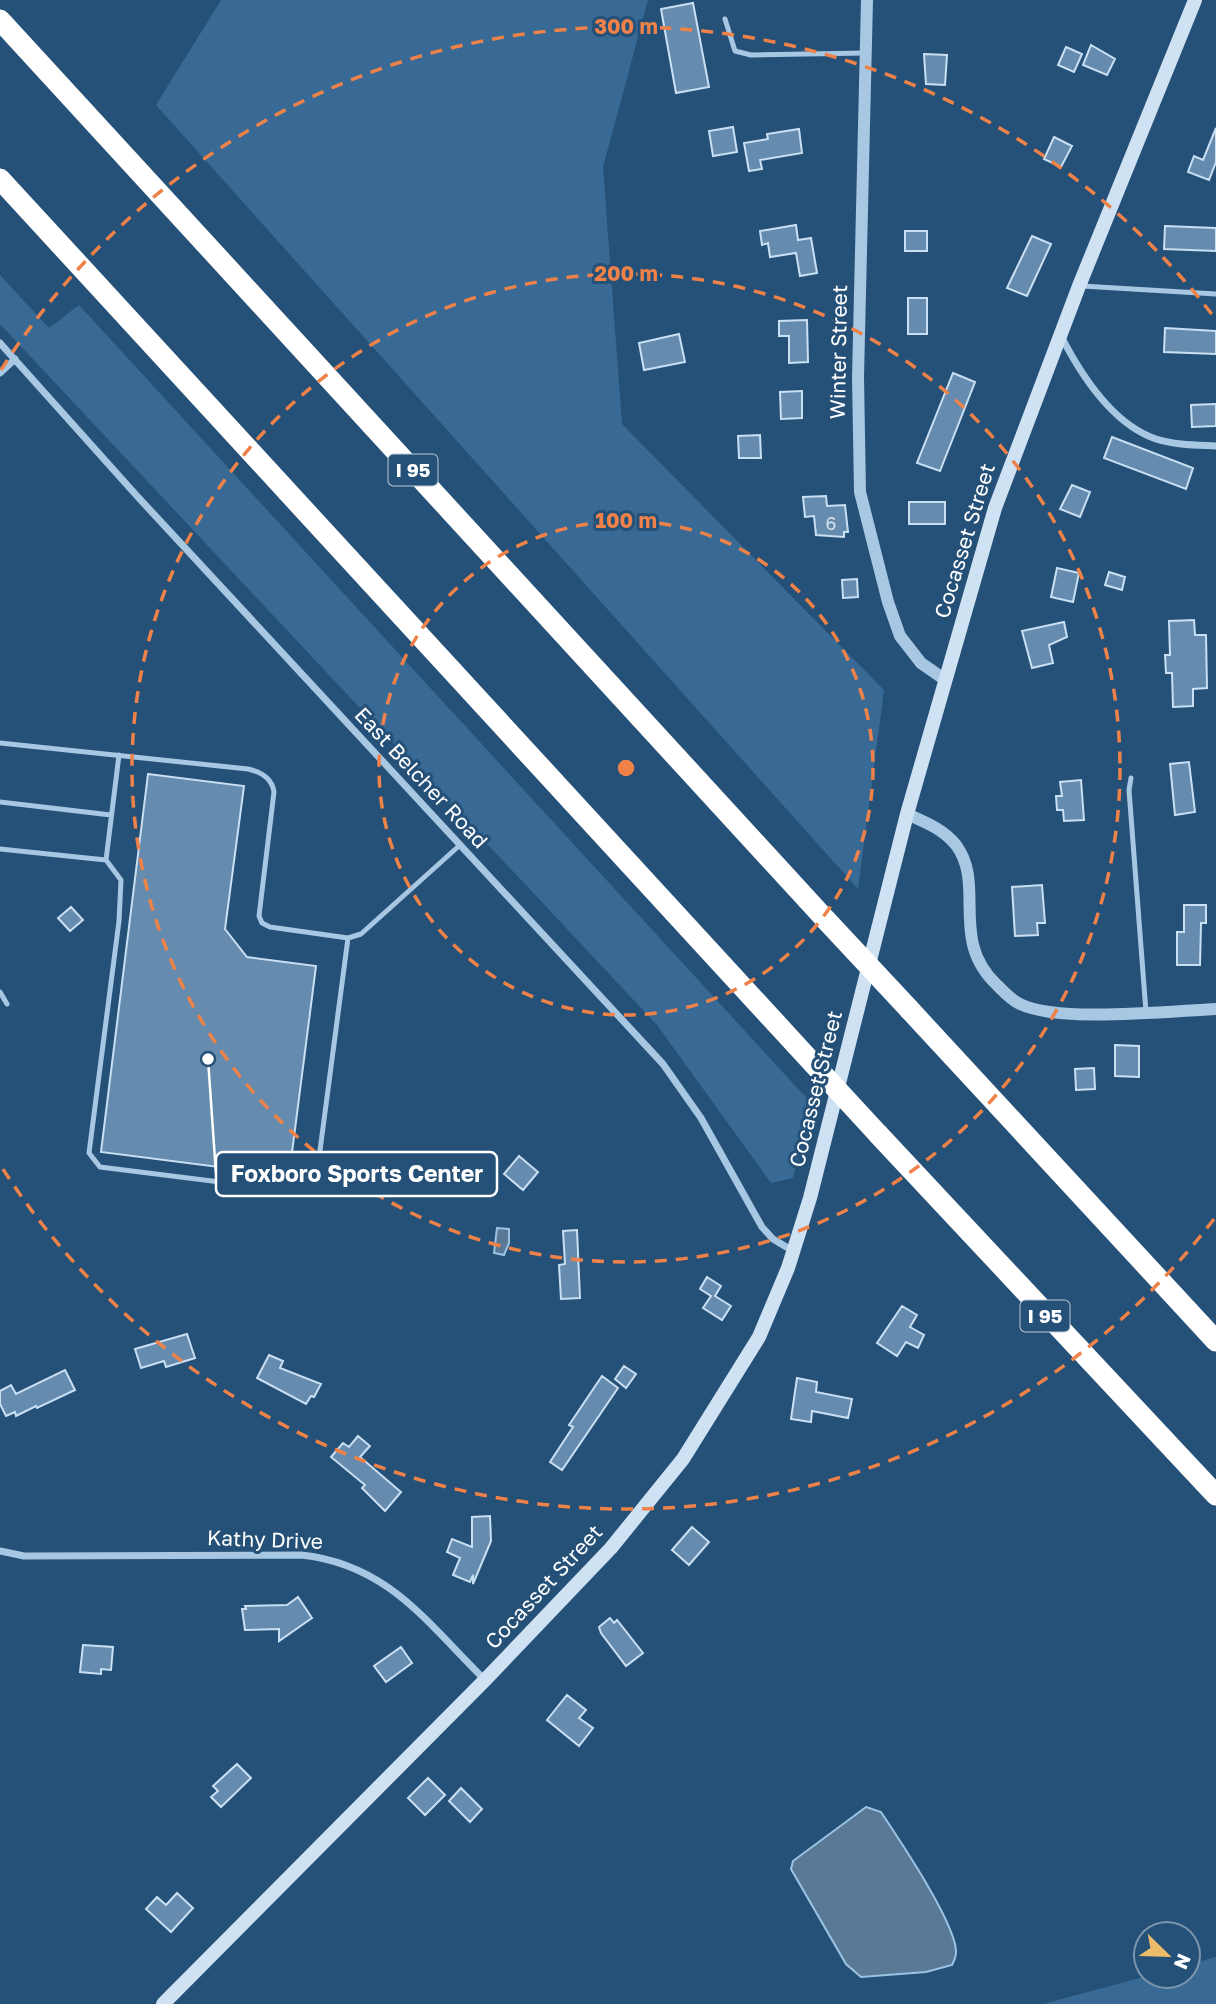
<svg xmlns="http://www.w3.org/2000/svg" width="1216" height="2004" font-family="'Golos Text',sans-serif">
  <rect width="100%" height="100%" fill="#255077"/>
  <!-- green -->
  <path fill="#396a95" d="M221,0H648L603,167L622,424L884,690L858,889L156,105Z
    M0,275L49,328L79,305L812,1104L793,1178L771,1183L657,1025L0,324Z
    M1216,1957V2004H1043L1147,1976H1188V1965Z"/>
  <!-- water -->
  <path fill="#5a7996" stroke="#9bc3e3" stroke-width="2" d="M497,1228L509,1229V1243L504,1255L494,1253Z
    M866,1807L881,1812C902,1844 946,1909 955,1944C957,1953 956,1957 952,1965L926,1972L861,1977L846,1964L791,1869L793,1861Z"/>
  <!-- building -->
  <path fill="#658bae" stroke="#c9dff3" stroke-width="2" d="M693,3L709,87L676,93L661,9Z
    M1091,45L1115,59L1107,75L1083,65Z
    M1066,47L1082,54L1074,72L1058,65Z
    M924,54L947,55L945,85L926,84Z
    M733,127L737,152L713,156L709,131Z
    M1216,128V162L1209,180L1188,172L1194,156L1203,160Z
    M799,129L802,153L760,160L762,169L749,171L744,143L768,139L767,134Z
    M1054,137L1072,146L1061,167L1044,159Z
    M796,225L798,240L811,238L817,273L800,276L796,253L770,257L768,243L762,245L760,231Z
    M1165,226L1216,228V251L1164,249Z
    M905,231H927V251H905Z
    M1032,236L1051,244L1027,296L1007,288Z
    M908,298H927V334H908Z
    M807,320L808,362L789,363V336H779V321Z
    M1165,328L1216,331V354L1164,352Z
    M679,334L685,362L644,370L639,343Z
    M953,373L975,382L940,471L917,463Z
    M802,391V418L781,419L780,392Z
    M1216,404V426L1192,427L1191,405Z
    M760,435L761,458H739L738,436Z
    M1112,437L1193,468L1186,489L1104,458Z
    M1072,485L1090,492L1080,517L1060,509Z
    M826,496L827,506L845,505L848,532H844V537L816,535L814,516L805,517L803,497Z
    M909,502H945V524H909Z
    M1057,568L1079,573L1073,602L1051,597Z
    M1109,572L1125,577L1122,590L1105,585Z
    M857,579L858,597L843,598L842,580Z
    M1194,620L1195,635H1206L1207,688L1193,689V706L1173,707L1172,673H1166L1165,655H1170L1169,621Z
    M1064,622L1067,637L1049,645L1053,663L1032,668L1022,631Z
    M1189,762L1195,812L1175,815L1170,764Z
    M148,774L244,786L225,929L247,957L316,966L289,1176L101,1152Z
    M1081,780L1084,820L1064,821L1063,810H1057L1056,796H1062L1060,782Z
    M1042,885L1045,923H1037L1038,935L1015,936L1012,887Z
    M1184,905H1206V923H1201L1200,965H1177V932H1184Z
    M71,907L83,920L70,931L58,918Z
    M1115,1045L1139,1046V1077L1115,1076Z
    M1094,1068L1095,1089L1076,1090L1075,1069Z
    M519,1156L538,1172L523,1190L504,1174Z
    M577,1230L580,1298L561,1299L559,1265L565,1264L563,1231Z
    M707,1277L721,1286L715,1296L731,1306L722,1320L703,1308L711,1296L700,1289Z
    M902,1306L917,1315L910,1327L924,1335L918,1348L906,1342L897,1356L877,1343Z
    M187,1334L195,1358L166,1367L164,1361L141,1368L135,1349Z
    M269,1355L283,1361L280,1368L321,1384L314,1397L311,1396L306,1404L257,1378Z
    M624,1366L636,1374L626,1388L615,1379Z
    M65,1370L75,1390L37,1408L36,1406L16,1416L15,1412L6,1416L0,1404V1391L11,1385L16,1394Z
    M602,1376L618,1388L562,1470L550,1462L573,1427L569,1425Z
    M797,1378L817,1382L816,1392L852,1399L848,1418L812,1411L811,1422L791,1419Z
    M358,1436L370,1446L360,1457L401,1492L385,1511L362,1488L365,1485L331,1457L343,1443L349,1447Z
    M490,1516L491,1541L473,1584V1575L470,1582L453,1575L460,1558L447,1552L452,1539L472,1547V1517Z
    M692,1527L709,1542L689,1565L672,1550Z
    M298,1597L312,1618L279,1641V1629L245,1630L242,1609H246L245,1606L287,1605Z
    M610,1618L614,1623L617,1620L643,1653L626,1666L601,1633L599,1627Z
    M83,1645L113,1647L111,1670L101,1669V1674L80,1672Z
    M401,1647L412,1663L386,1682L374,1666Z
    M567,1695L586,1710L579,1718L593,1728L579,1746L547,1720Z
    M237,1764L251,1778L221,1807L211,1797L218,1791L213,1786Z
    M428,1778L445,1795L425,1815L408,1798Z
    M461,1788L482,1809L470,1822L449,1801Z
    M177,1893L193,1908L171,1932L146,1909L157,1897L166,1905Z"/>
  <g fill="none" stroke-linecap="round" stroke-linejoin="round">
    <!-- service -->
    <path stroke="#a7c7e3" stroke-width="5" d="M725,19L735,51L751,55L865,53
      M1082,286L1216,294
      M0,743L248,769C261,772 272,778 274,792L259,916L262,923L270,927L348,938L361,934L460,845
      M1131,778L1129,790L1146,1012
      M0,802L111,815
      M0,849L106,860L119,755
      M106,860L121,880L119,921L89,1153L100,1167L292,1191L311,1180L319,1158L348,938
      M0,992L7,1004"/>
    <!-- minor -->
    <path stroke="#a7c7e3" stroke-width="7" d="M1061,336C1081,375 1112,424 1156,439C1175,445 1196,445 1216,446
      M0,343L137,496L663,1064L701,1118L762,1227L773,1239L793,1251
      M0,373L15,359
      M0,1551L24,1556L301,1555C388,1564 427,1623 485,1680"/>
    <!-- tertiary -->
    <path stroke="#a7c7e3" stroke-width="12" d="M867,0L858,377L860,492L888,602L900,636L921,663L944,679
      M907,814C925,822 943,829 956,845C986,885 949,939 996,984C1003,991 1011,1000 1020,1004C1058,1023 1170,1011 1216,1009"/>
    <!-- secondary -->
    <path stroke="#cfe2f3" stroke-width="14" d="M163,2004L485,1680L611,1548L683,1459L759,1337L788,1268L810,1198L907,814L995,508L1079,286L1195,0"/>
    <!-- motorway -->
    <path stroke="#fff" stroke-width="21" d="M0,20L826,920
      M0,179L796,1045
      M909,1009L1216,1341
      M878,1134L1216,1495"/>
    <!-- motorway-bridge -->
    <path stroke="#fff" stroke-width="21" d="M826,920L909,1009
      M796,1045L878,1134"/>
  </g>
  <!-- distance rings -->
  <g fill="none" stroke="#ee8249" stroke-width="3.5" stroke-dasharray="12 9">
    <circle cx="626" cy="768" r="247"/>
    <circle cx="626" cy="768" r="494"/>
    <path d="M1214 1219A741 741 0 0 1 1 1166M1 370A741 741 0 0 1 1214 317"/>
  </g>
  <g text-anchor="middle" stroke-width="6" stroke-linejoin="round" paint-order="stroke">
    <!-- number labels -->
    <g font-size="18" fill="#d8e2eb">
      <text x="831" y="530">6</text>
    </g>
    <!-- shield labels -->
    <g fill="#255077" stroke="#becad6" stroke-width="2">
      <rect x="388.5" y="454.5" width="49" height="31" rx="5"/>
      <rect x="1020.5" y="1300.5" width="49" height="31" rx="5"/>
    </g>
    <g font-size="19" font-weight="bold" fill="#fff">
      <text x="413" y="477">I 95</text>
      <text x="1045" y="1323">I 95</text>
    </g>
    <!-- street labels -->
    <g font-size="21" fill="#fff" stroke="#255077">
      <text transform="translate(839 352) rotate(-89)" y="7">Winter Street</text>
      <text transform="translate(965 541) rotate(-73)" y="7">Cocasset Street</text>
      <text transform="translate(421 778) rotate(47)" y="7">East Belcher Road</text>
      <text transform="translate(816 1089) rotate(-76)" y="7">Cocasset Street</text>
      <text transform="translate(265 1540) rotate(2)" y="7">Kathy Drive</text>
      <text transform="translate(544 1587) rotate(-47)" y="7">Cocasset Street</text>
    </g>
  </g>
  <circle cx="626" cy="768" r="10" fill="#ee8249" stroke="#255077" stroke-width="3.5"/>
  <g font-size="21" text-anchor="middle" font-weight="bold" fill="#ee8249" stroke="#255077" stroke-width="6" stroke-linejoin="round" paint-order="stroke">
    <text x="626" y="34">300 m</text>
    <text x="626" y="281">200 m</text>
    <text x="626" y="528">100 m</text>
  </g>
  <!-- callouts -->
  <path fill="none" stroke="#fff" stroke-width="2.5" d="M208 1059L216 1174"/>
  <circle fill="#fff" stroke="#255077" stroke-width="2.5" cx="208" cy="1059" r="7"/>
  <rect fill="#255077" stroke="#fff" stroke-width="2.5" x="216" y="1152" width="281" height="44" rx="7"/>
  <g font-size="23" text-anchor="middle" font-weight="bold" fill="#fff">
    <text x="357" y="1182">Foxboro Sports Center</text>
  </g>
  <!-- north arrow -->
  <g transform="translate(1167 1955) rotate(113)"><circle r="33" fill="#255077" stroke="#7c96ad" stroke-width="2"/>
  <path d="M0-5L12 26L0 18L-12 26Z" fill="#ecbc6b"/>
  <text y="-10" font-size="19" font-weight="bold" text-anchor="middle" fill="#ffffff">N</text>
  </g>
</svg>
